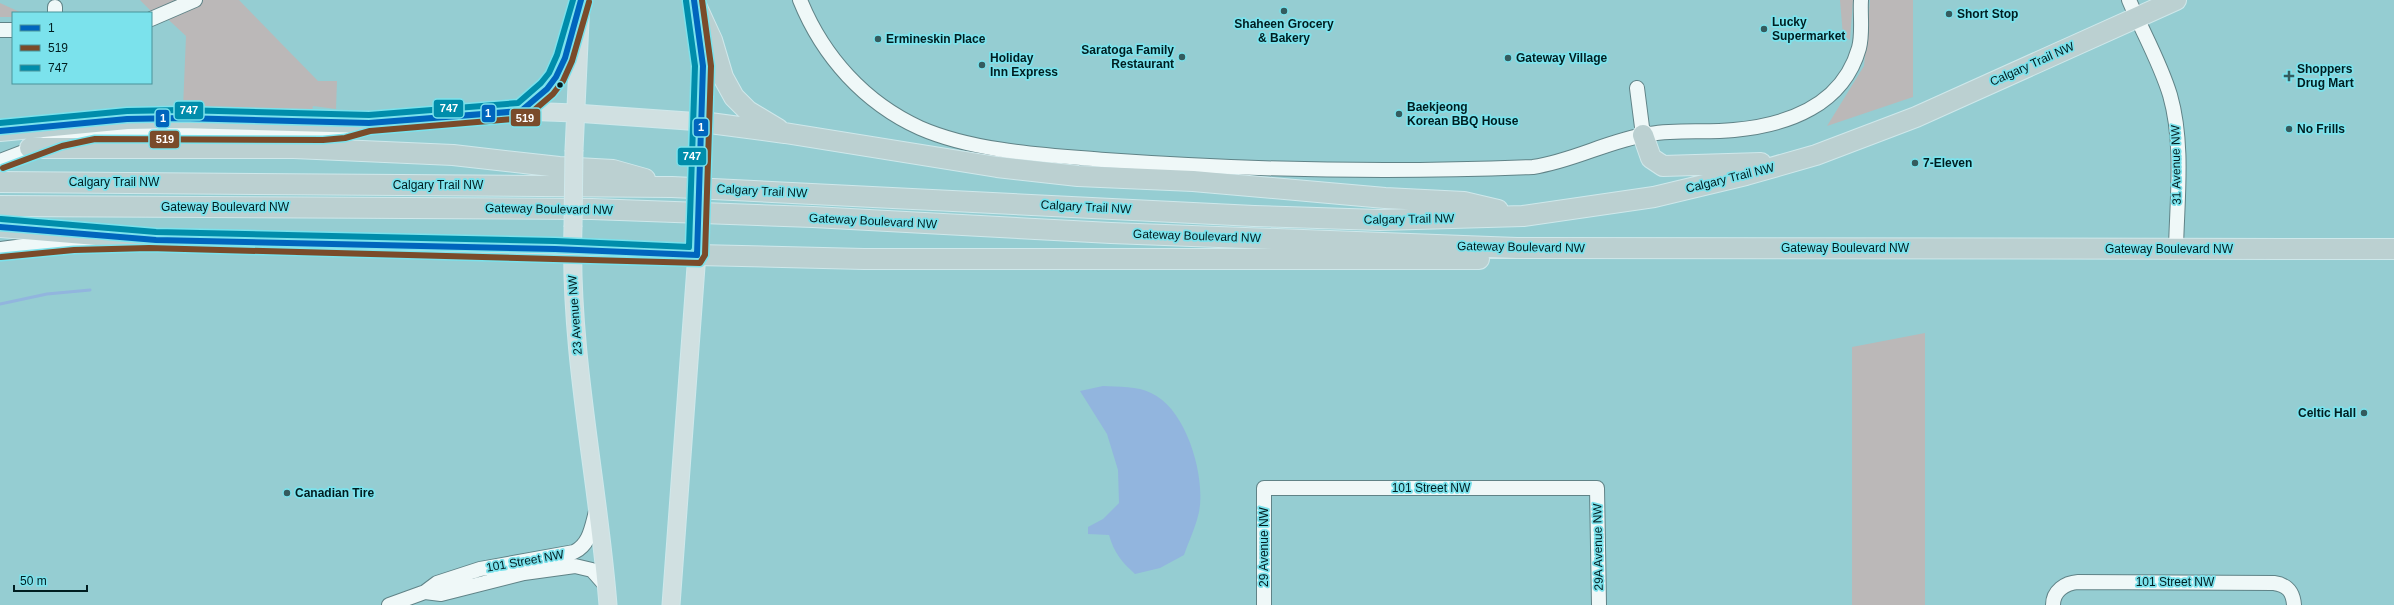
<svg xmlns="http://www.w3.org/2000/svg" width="2394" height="605" font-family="Helvetica,sans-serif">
  <rect width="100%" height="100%" fill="#95cdd2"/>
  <!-- green -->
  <path fill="#bbb8b8" d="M140,0H239L318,81H337L336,109L313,106L311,115L183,108L186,36L158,10L152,12Z
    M1840,0H1853L1850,40L1843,36Z
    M1870,0H1913V97L1827,126L1864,66Z
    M0,3L22,13H13V17H0Z
    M1925,333V605H1852V347Z"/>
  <!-- water -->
  <path fill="#92b5de" d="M1103,386C1118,387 1138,386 1151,393C1186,408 1206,476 1199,512C1196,526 1189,541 1184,555L1160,568L1135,574C1122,562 1114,553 1109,535L1088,534V527L1103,519L1119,503L1118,470L1107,434L1080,391Z"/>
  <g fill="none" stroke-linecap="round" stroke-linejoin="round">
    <!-- stream -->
    <path stroke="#92b5de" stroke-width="3" d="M0,304L47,294L90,290"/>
    <!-- minor casing -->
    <g stroke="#608387" stroke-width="16">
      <path id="minor" d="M800,0C823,57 865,103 920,128C975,152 1046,155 1105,160C1247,170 1391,173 1533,167C1574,161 1609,140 1650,134C1678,129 1706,133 1734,130C1788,125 1843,105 1859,48C1863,33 1860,16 1861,0
        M2129,0C2142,31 2160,62 2170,95C2184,144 2177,199 2176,249
        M55,7V13
        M151,19L195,0
        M0,30H13
        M1637,88L1643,135
        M0,161L60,138L94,131L322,132L342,130
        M0,249L24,246L95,242
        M425,592L441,594L524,573L575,566L592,570L607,587
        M389,605L425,592L437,583L480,569L574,552C591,544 592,524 597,508
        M1264,605V488H1597L1599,605
        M2053,605C2053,591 2065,583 2078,582L2274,583C2288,585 2293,592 2294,605"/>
    </g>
    <!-- major casing -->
    <g stroke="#cfe8eb" stroke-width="19">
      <path id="major" d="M697,16L703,66L701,155
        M521,111C553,84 560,75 572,34
        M369,123L521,111L575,113L702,122
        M574,150L581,0
        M573,227C569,354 598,479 608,605
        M156,240L555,249L697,255
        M671,605L699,226"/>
    </g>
    <!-- highway casing -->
    <g stroke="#cfe8eb" stroke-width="22">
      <path id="highway" d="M694,1L712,40L723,77L734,97L748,111L778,129
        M702,122L785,133L997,167L1078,176L1193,181L1385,198L1464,202L1498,210
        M0,131L127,119L181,118L369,123
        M1643,135L1651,158L1663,166L1761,163
        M30,148H294L453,155L559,167L613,170L645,179
        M0,182L672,187L1254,216L1380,220L1523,216L1654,197L1746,175L1816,155L1916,117L2176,0
        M0,206L592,209L813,217L1111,233L1517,248L2394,249
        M0,227L156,240
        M697,255L864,259H1479"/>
    </g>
    <!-- minor -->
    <use href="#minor" stroke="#eff8f8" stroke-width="14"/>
    <!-- major -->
    <use href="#major" stroke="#d0e0e1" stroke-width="17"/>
    <!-- highway -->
    <use href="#highway" stroke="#bbd0d1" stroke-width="20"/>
    <!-- major-bridge casing -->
    <g stroke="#cfe8eb" stroke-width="19" stroke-linecap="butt">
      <path id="major-bridge" d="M699,226L701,155
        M573,227L574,150"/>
    </g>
    <!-- major-bridge -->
    <use href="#major-bridge" stroke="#d0e0e1" stroke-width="17"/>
    <!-- bus-1 casing -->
    <g stroke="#7be2ec" stroke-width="9">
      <path id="bus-1" d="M694,0L703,66L697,255
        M0,131L127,119L181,118L369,123L521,111L547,89L556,77L565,58L581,0
        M0,227L156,240L555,249L697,255"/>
    </g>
    <!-- bus-2 casing -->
    <g stroke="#7be2ec" stroke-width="9">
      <path id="bus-2" d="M3,168L62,146L95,139L323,140L345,138L370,131L525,118L553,94L563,81L572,61L589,2
        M1,257L74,250L149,248L700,263L705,255L711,66L702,0"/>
    </g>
    <!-- bus-3 casing -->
    <g stroke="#7be2ec" stroke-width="9">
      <path id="bus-3" d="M0,123L127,111L181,110L369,115L518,103L541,83L549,73L557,55L573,0
        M1,219L156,232L555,241L689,247L695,66L686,1"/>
    </g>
    <!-- bus-1 -->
    <use href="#bus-1" stroke="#0065bd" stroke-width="6"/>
    <!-- bus-2 -->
    <use href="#bus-2" stroke="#7a4b2a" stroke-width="6"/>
    <!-- bus-3 -->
    <use href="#bus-3" stroke="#008dab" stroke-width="6"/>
  </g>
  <!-- markers -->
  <g fill="#345b5e" stroke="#7be2ec" stroke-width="1.5">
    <circle cx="1284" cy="11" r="4"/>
    <circle cx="1949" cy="14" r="4"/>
    <circle cx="1764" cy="29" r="4"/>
    <circle cx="878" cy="39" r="4"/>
    <circle cx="1182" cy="57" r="4"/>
    <circle cx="1508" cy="58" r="4"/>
    <circle cx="982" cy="65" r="4"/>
    <path d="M2287 70h4v4h4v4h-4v4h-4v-4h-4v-4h4z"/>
    <circle cx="1399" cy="114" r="4"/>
    <circle cx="2289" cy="129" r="4"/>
    <circle cx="1915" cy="163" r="4"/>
    <circle cx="2364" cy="413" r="4"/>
    <circle cx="287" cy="493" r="4"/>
  </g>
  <circle fill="#001d20" stroke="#7be2ec" stroke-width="1.5" cx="560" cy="85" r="3.5"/>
  <g text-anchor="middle" stroke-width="3.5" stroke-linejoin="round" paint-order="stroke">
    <!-- poi labels -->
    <g font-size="12" font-weight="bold" fill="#001d20" stroke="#7be2ec" text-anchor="start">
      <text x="1957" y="18">Short Stop</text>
      <text x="1772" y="26">Lucky<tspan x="1772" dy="14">Supermarket</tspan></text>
      <text x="1284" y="28" text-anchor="middle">Shaheen Grocery<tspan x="1284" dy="14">&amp; Bakery</tspan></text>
      <text x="886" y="43">Ermineskin Place</text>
      <text x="1174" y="54" text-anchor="end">Saratoga Family<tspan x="1174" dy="14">Restaurant</tspan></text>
      <text x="990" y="62">Holiday<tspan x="990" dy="14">Inn Express</tspan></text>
      <text x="1516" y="62">Gateway Village</text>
      <text x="2297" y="73">Shoppers<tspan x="2297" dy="14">Drug Mart</tspan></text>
      <text x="1407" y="111">Baekjeong<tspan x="1407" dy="14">Korean BBQ House</tspan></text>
      <text x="2297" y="133">No Frills</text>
      <text x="1923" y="167">7-Eleven</text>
      <text x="2356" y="417" text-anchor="end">Celtic Hall</text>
      <text x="295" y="497">Canadian Tire</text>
    </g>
    <!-- street labels -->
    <g font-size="12" fill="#001d20" stroke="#7be2ec">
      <text transform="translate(2032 64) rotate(-24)" y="4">Calgary Trail NW</text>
      <text transform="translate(2176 165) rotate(-91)" y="4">31 Avenue NW</text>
      <text transform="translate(1730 178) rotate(-14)" y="4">Calgary Trail NW</text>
      <text x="114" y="186">Calgary Trail NW</text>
      <text x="438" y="189">Calgary Trail NW</text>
      <text transform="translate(762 191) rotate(3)" y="4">Calgary Trail NW</text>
      <text x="225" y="211">Gateway Boulevard NW</text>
      <text transform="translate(1086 207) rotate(3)" y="4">Calgary Trail NW</text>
      <text transform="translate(549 209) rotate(1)" y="4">Gateway Boulevard NW</text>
      <text transform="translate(1409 219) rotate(-1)" y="4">Calgary Trail NW</text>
      <text transform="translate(873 221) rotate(3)" y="4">Gateway Boulevard NW</text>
      <text transform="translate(1197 236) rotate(2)" y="4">Gateway Boulevard NW</text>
      <text transform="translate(1521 247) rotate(1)" y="4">Gateway Boulevard NW</text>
      <text x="1845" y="252">Gateway Boulevard NW</text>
      <text x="2169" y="253">Gateway Boulevard NW</text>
      <text transform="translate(575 315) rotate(-94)" y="4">23 Avenue NW</text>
      <text x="1431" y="492">101 Street NW</text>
      <text transform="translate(1264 547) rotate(-90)" y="4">29 Avenue NW</text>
      <text transform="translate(1598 547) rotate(-91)" y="4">29A Avenue NW</text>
      <text transform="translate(525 561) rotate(-10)" y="4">101 Street NW</text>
      <text x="2175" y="586">101 Street NW</text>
    </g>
  </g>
  <g stroke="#7be2ec" stroke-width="1.5">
    <rect x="433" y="99" width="31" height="19" rx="4" fill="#008dab"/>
    <rect x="174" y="101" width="30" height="19" rx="4" fill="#008dab"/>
    <rect x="481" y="104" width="15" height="19" rx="4" fill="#0065bd"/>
    <rect x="510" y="108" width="31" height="19" rx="4" fill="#7a4b2a"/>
    <rect x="155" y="109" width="15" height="19" rx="4" fill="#0065bd"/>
    <rect x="693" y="118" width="16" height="19" rx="4" fill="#0065bd"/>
    <rect x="149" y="130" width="31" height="19" rx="4" fill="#7a4b2a"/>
    <rect x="677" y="147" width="30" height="19" rx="4" fill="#008dab"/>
  </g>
  <g font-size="11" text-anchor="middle" font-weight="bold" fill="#fff">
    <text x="449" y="112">747</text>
    <text x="189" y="114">747</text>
    <text x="488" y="117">1</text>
    <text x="525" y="122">519</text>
    <text x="163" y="122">1</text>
    <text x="701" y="131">1</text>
    <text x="165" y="143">519</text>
    <text x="692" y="160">747</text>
  </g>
  <!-- legend -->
  <rect x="12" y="12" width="140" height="72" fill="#7be2ec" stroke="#4a939a"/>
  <rect x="20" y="25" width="20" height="6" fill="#0065bd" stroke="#4a939a"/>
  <text x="48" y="32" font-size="12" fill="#001d20">1</text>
  <rect x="20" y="45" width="20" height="6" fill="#7a4b2a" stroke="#4a939a"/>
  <text x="48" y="52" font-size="12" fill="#001d20">519</text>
  <rect x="20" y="65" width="20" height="6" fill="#008dab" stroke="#4a939a"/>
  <text x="48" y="72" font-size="12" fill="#001d20">747</text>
  <!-- scale -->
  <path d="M14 585v6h73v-6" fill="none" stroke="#001d20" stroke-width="2"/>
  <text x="20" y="585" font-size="12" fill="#001d20" stroke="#7be2ec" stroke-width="3" paint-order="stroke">50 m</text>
</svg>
